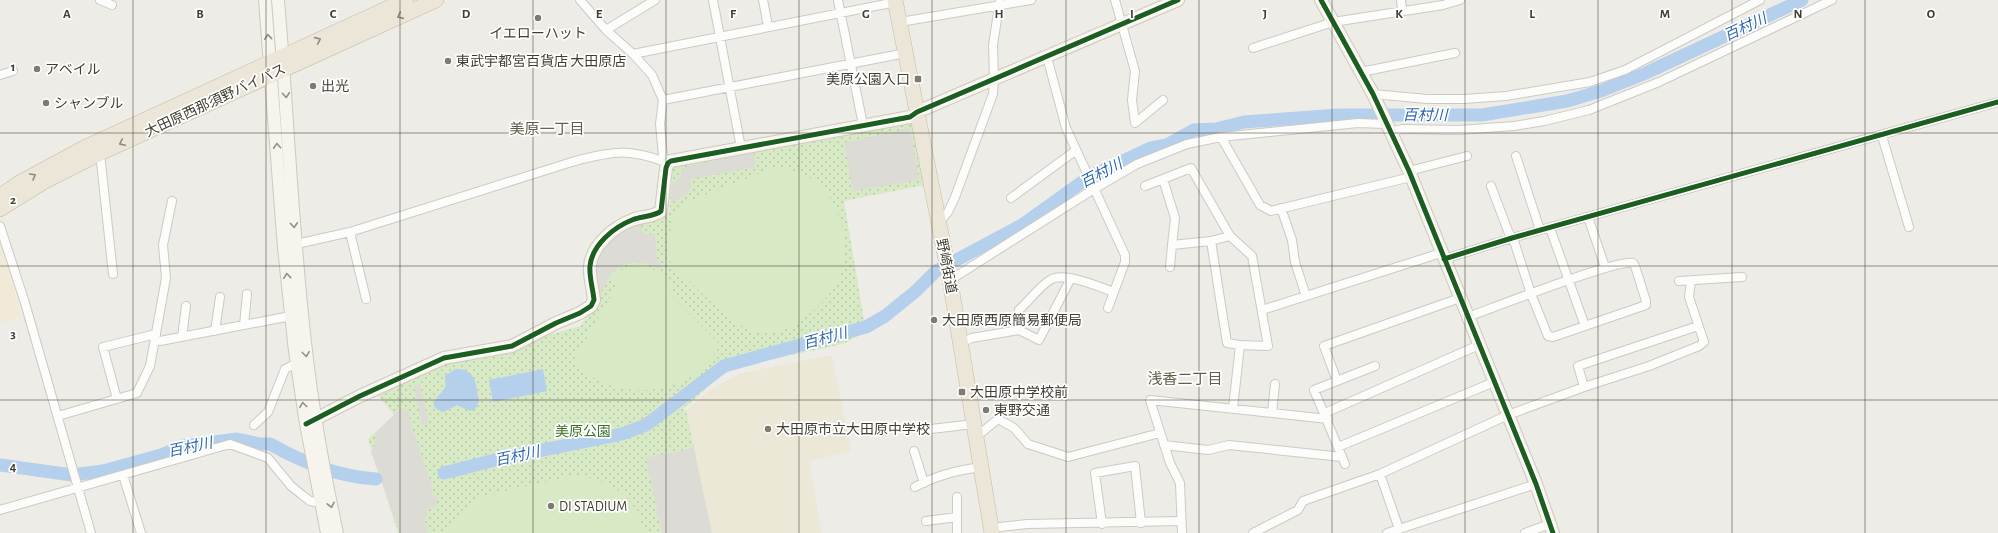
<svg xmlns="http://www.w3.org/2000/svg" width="1998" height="533" font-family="'Alegreya Sans','Noto Sans JP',sans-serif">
  <defs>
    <pattern id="green-dots" width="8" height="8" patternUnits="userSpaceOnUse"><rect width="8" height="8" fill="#d7e9c5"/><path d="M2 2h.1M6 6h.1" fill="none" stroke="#bac9aa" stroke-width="1.8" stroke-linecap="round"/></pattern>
  </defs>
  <rect width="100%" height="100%" fill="#eeece6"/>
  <!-- commercial -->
  <path fill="#f1ead8" d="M0,243L22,316L0,323Z"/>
  <!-- education -->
  <path fill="#ece8d7" d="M832,355L851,451L809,461L822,533H712L686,410L710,390L741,373Z"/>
  <!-- green -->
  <path fill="url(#green-dots)" d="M913,122L925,185L844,201L866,332L843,344L764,361L724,373L683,409L686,410L694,448L707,533H398L368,439L394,415L377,394L424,370L580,326L594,308L598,294L631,225L669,213L673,166Z"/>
  <!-- pitch -->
  <path fill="#d7e9c5" d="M773,168C828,167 855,225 841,273C835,292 817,309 800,321C786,330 772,336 755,332C736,328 689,281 672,266L666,255L674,212L684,203Z
    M634,265C652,265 663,275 676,286L670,293L721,345C712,357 703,371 689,378C653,399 601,393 573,361L619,283L611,279L623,269Z
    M572,476C605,476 640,496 643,533H447C454,516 467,505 482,496Z"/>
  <!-- parking -->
  <path fill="#dddbd6" d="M910,128L919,180L853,191L844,143Z
    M754,152L755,167L691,179L690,189L686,195L671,203L672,185L681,176L682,168Z
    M641,222L642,234H655L657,260L663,269L662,270L648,264L634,262L621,266L612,272L601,292L598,293L595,266L598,256L611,238L631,225Z
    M420,383L429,424L422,426L414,387Z
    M401,408L404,412L408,408L411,424L431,483L432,494L438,499L436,507L428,508L424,522L425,525L429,526L426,533H400L371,452L375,444L376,432Z
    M694,448L712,533H662L646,458Z"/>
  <!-- water -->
  <path fill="#b5d0ed" d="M455,369C476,368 476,385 479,401L475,409L470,411L457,405L443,412C424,406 440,396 444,389C447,384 445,381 445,376Z
    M543,369L547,391L493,402L489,380Z"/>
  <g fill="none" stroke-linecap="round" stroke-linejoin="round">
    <!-- river -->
    <path stroke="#b5d0ed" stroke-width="13" d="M0,465L72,475L103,471L161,455L183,446L237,439L260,444H270C302,462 339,477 376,479
      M444,473L499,459L622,434L646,425L724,366L866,327L885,316L916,291L936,271L1022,225L1089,177L1151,148L1167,145L1194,130L1216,129L1244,122L1339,115H1482L1567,101L1601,91L1646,73L1802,0"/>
    <!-- street casing -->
    <g stroke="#cccac3" stroke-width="10">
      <path id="street" d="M100,0L112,5
        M580,0L606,30L633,54L652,75L663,100L660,124L663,156L668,163
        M713,0L741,148
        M763,0L768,26
        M838,0L863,125
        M1115,0L1135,71L1132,100L1135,123L1163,100
        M1401,0L1402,11
        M900,22L1031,0
        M606,30L655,0
        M1253,48L1333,22L1443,5L1460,0
        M633,54L896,2
        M1047,57L1066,128L1125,255V262L1108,308
        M1361,72L1455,53
        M0,75L13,71
        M1373,94L1427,99H1464L1506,96L1590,82L1625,70L1760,0
        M663,100L906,53
        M1390,132L1402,129L1459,130L1514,126L1544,121L1589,110L1659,82L1832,0
        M1882,136L1909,227
        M1221,137L1260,205L1271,211L1411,177
        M100,153L113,274
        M1516,156L1540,230
        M1409,171L1467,156
        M1163,179L1175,218L1172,245L1211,241
        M1145,186L1191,168L1230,236L1211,241L1227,343L1240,345L1233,408
        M1011,198L1075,151
        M1281,208L1292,240L1295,262L1306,296
        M1588,217L1605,267
        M939,223L948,212L955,197L993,94L994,80L993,45L1000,0
        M0,226L25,303L91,533
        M1550,228L1585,326
        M350,232L366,299
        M1230,236L1252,256L1268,346L1240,345
        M292,245L350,232L575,161C615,151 628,148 668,163
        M1444,259L1512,238L1998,102
        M1170,267L1172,245
        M950,280L1094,189L1137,164L1187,144L1221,137L1358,123L1386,124
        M1679,281L1742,277
        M1262,310L1441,253
        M1468,317C1493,308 1616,259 1633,263L1635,266L1646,301V305L1553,337L1548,336L1531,294L1515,244L1508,231L1491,186
        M244,325L247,294
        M1019,330V310C1029,301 1039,287 1050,280C1064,271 1099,287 1114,292
        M215,331L220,297
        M182,337L186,306
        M160,341L291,316
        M960,343L972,338L1019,330L1039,340L1071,278
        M1337,381L1324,346L1460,298
        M1584,387L1578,366L1698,326
        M117,399L103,347L156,334
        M1272,413L1275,384
        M1325,413L1479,345
        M58,416L137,393L150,366L166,278L163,245L172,201
        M254,425L268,412L285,369L297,363
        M931,429L974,424
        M976,437L998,419L1014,428L1028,444L1068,457L1160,433
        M1164,445L1208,450L1229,445L1342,457
        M1338,447L1494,382
        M914,451L924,483
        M1345,464L1314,390L1375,366
        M1380,474L1399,529
        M123,475L141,533
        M915,487C935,476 958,470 981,467
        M957,497V533
        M0,510L230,444L268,458L291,486L301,494L310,501L321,503
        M926,521L957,517
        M1102,524L1095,473L1135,466L1141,523
        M991,528L1027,524L1181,521
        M1182,533L1180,483L1170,463L1150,400L1328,419
        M1253,533L1298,510L1303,501L1380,474L1508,415L1584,387L1649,366L1699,346L1704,342L1689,297L1691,281
        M1387,533L1536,484
        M1525,533L1550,524"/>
    </g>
    <!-- secondary casing -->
    <g stroke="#cdcabd" stroke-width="14">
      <path id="secondary" d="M265,0L284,248L295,351L306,424L327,533
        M278,0C288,117 292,234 306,351C313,412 324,473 337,533
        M1321,0L1373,94L1409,171L1536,484L1553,533
        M306,424L360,396L444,358L512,346L556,323L580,313L591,306L594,300C593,289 589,277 590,266C592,245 614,227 632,220C641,216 654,217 661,211L666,168L668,163L671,161L910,117L917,112L1178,0"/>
    </g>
    <!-- highway casing -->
    <g stroke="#c6bca1" stroke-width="16">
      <path id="highway" d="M895,0L950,280L992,533
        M0,196L21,182L84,148L406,0
        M0,209L45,181L100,153L436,0"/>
    </g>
    <!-- street -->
    <use href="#street" stroke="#fcfcfb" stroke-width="8"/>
    <!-- secondary -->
    <use href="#secondary" stroke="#f6f4ec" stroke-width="12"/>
    <!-- highway -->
    <use href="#highway" stroke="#ebe6d7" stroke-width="15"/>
    <!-- cycleway casing -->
    <g stroke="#fff" stroke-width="8">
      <path id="cycleway" d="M1321,0L1373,94L1409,171L1536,484L1553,533
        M1444,259L1512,238L1998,102
        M306,424L360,396L444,358L512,346L556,323L580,313L591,306L594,300C593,289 589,277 590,266C592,245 614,227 632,220C641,216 654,217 661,211L666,168L668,163L671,161L910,117L917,112L1178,0"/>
    </g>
    <!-- cycleway -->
    <use href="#cycleway" stroke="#1b5e20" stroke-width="5"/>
  </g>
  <!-- one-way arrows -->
  <defs><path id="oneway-chevron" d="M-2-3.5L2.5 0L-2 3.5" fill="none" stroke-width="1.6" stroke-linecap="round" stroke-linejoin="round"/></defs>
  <g stroke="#8e8a7d">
    <use href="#oneway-chevron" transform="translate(400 16) rotate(156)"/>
    <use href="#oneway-chevron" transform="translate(318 40) rotate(-24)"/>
    <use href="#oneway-chevron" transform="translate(122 143) rotate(155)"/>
    <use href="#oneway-chevron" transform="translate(33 176) rotate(-30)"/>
  </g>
  <g stroke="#939086">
    <use href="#oneway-chevron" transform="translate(268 37) rotate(-96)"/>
    <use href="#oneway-chevron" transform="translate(286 95) rotate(86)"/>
    <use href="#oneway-chevron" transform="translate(277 146) rotate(-94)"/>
    <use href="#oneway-chevron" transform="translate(294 225) rotate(86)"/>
    <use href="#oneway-chevron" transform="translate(287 276) rotate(-96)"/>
    <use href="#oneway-chevron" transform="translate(306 354) rotate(83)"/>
    <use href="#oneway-chevron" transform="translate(303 405) rotate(-98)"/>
    <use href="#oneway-chevron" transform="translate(331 505) rotate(78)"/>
  </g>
  <!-- grid -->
  <path fill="none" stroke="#423e33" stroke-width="1" stroke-opacity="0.55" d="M133,0V533M266,0V533M400,0V533M533,0V533M666,0V533M799,0V533M932,0V533M1066,0V533M1199,0V533M1332,0V533M1465,0V533M1598,0V533M1732,0V533M1865,0V533M0,133H1998M0,266H1998M0,400H1998"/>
  <!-- markers -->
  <g fill="#7e7b72" stroke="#fff" stroke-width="1.5">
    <circle cx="538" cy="18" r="4"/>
    <circle cx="448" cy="61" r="4"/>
    <circle cx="37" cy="69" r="4"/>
    <rect x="914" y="75" width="8" height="8" rx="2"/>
    <circle cx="313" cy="86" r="4"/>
    <circle cx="46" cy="103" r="4"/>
    <circle cx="934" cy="320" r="4"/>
    <rect x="958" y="388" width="8" height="8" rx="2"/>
    <circle cx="986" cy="410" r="4"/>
    <circle cx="768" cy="429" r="4"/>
    <circle cx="551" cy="506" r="4"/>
  </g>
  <g text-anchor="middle" stroke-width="3.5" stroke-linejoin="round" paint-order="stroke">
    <!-- poi labels -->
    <g font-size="14" fill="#423e33" stroke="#fff" text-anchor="start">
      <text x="538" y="38" text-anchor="middle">イエローハット</text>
      <text x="456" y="66">東武宇都宮百貨店 大田原店</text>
      <text x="45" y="74">アベイル</text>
      <text x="910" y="84" text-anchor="end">美原公園入口</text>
      <text x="321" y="91">出光</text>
      <text x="54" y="108">シャンブル</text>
      <text x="942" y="325">大田原西原簡易郵便局</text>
      <text x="970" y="397">大田原中学校前</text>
      <text x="994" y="415">東野交通</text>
      <text x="776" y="434">大田原市立大田原中学校</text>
      <text x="559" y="511">DI STADIUM</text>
    </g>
    <!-- street labels -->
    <g font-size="14" fill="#423e33" stroke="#fff">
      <text transform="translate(215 100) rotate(-25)" y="5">大田原西那須野バイパス</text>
      <text transform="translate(947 266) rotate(79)" y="5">野崎街道</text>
    </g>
    <!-- park labels -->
    <g font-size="14" fill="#3b7327" stroke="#fff">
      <text x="583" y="436">美原公園</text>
    </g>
    <!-- water labels -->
    <g font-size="15" font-style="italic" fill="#2d68ad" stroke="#fff">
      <text transform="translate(1745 27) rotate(-25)" y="5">百村川</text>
      <text x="1425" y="120">百村川</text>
      <text transform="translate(1101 173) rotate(-28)" y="5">百村川</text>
      <text transform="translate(825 338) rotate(-15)" y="5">百村川</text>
      <text transform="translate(190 447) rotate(-12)" y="5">百村川</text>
      <text transform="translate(517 456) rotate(-12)" y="5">百村川</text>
    </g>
    <!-- neighbourhood labels -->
    <g font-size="15" fill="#655d4a" stroke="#fff">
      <text x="547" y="134">美原一丁目</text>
      <text x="1185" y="384">浅香二丁目</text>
    </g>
  </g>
  <g font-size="13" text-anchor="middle" font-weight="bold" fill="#423e33" stroke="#fff" stroke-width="3.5" stroke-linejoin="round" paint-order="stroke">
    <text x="67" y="18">A</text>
    <text x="200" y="18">B</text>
    <text x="333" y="18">C</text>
    <text x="466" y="18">D</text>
    <text x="599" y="18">E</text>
    <text x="733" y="18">F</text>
    <text x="866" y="18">G</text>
    <text x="999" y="18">H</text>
    <text x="1132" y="18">I</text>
    <text x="1265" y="18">J</text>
    <text x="1399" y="18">K</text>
    <text x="1532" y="18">L</text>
    <text x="1665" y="18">M</text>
    <text x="1798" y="18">N</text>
    <text x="1931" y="18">O</text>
    <text x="13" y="71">1</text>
    <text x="13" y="204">2</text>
    <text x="13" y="338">3</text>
    <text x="13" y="471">4</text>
  </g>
</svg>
